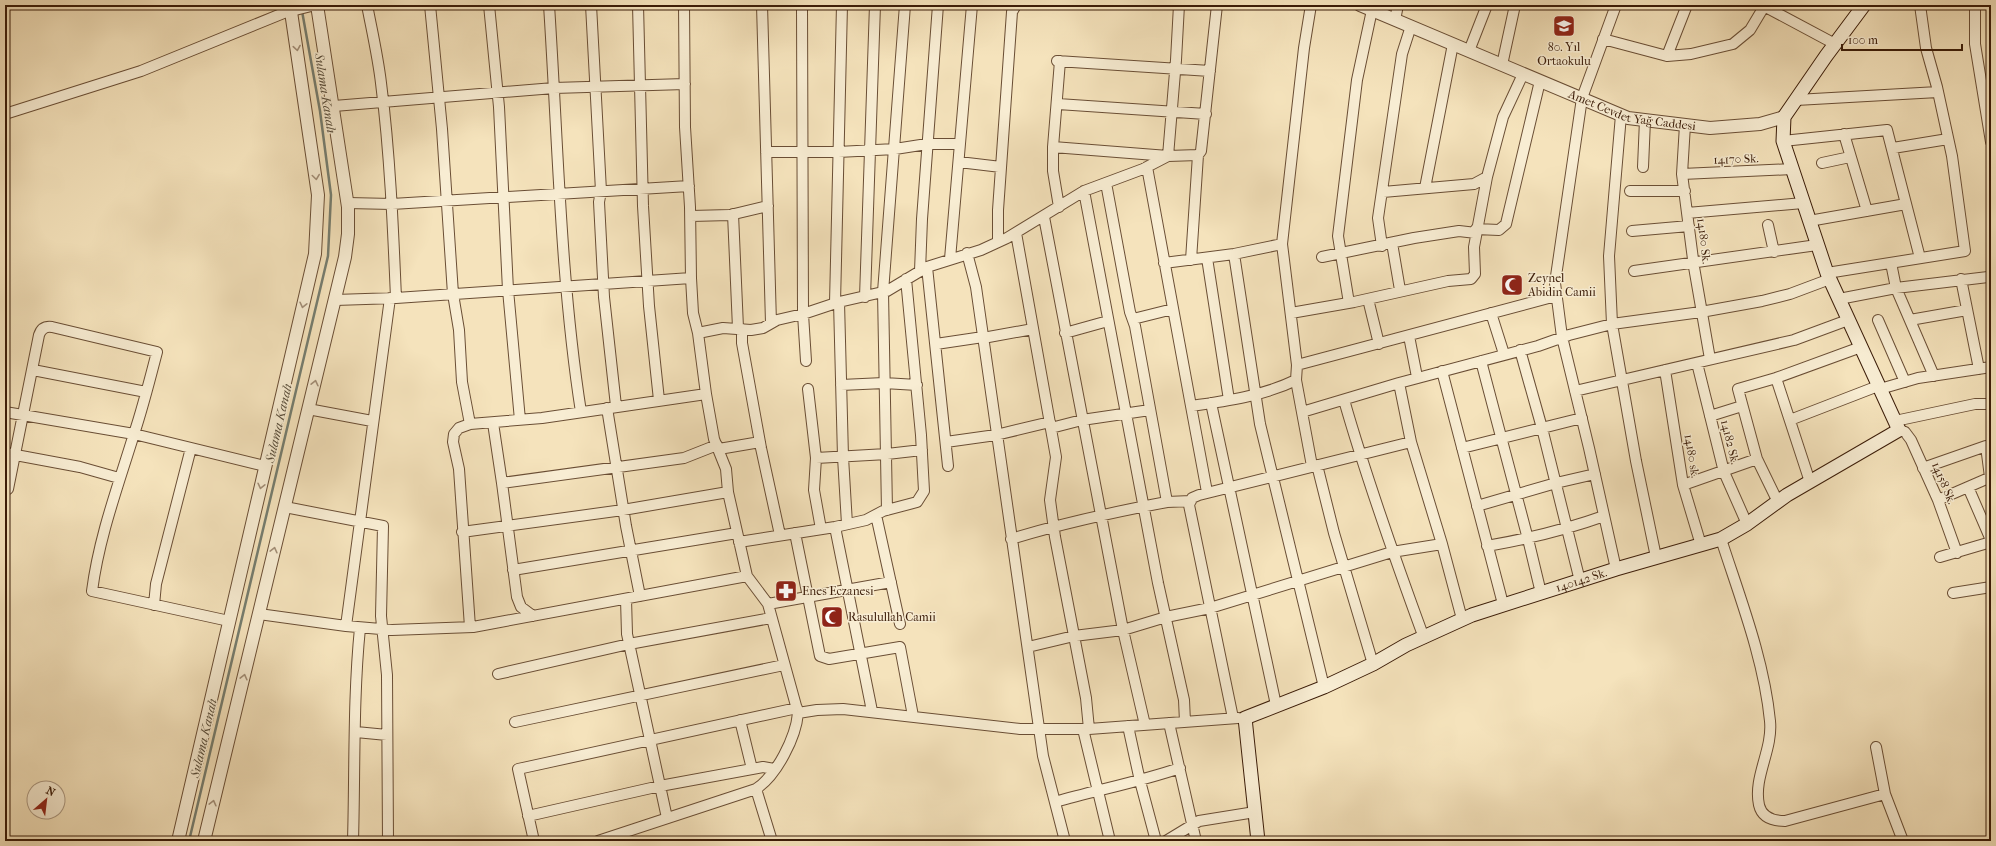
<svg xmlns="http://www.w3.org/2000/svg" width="1996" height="846" font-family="'IM FELL French Canon',serif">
  <rect width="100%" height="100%" fill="#f5e3bc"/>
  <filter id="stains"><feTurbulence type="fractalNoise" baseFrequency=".005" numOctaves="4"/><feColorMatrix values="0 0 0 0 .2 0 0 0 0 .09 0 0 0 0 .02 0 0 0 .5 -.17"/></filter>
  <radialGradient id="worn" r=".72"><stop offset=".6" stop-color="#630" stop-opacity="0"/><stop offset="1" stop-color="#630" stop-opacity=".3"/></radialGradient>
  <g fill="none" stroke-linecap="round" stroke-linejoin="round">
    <!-- stream -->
    <path stroke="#757d6f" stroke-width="2.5" d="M189,841L328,256L331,195L320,111L302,11"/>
    <!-- minor casing -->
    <g stroke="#6a4e35" stroke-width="12">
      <path id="minor" d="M367,5C372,31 378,57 381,83C390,154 393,226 396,298
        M430,5L442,129L453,294L459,330L462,382L470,424L542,418L706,394
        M489,5L499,107L508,290L520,420
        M549,5C558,141 560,277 581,412
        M591,5L601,191L599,202L604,297L616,406
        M638,5L643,206L649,306L659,400
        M762,5L771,323
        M802,5L803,314L806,361
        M1311,5L1304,48L1282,244L1297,365L1296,380L1312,466
        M1762,5L1835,44
        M1975,5V44L1991,142
        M1395,20L1398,5
        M1603,39L1667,56L1691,54L1733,44L1750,30L1765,5
        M1469,51L1487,5
        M1667,56L1687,5
        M1057,61L1210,71
        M1502,65L1515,5
        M1796,100L1938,92
        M1058,104L1206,114
        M334,106L554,88L685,84
        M5,114L141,71L291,10
        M1621,115L1609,256L1612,324L1636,461L1656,557
        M1685,125L1682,174L1694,267L1710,359
        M1844,134L1867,211
        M1783,141L1887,130L1920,258
        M1053,147L1168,156L1176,60L1179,5
        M1893,148L1948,139
        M766,152H838L895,149L927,144H960
        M959,162L1001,167
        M1822,163L1850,157
        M1147,167L1191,406
        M1643,167L1645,120
        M1682,174L1792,169
        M1106,183L1130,312L1135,326L1167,502L1191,501
        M1425,188L1453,44
        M1084,191L1158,583L1184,700L1185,722
        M1630,191H1685
        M1383,192L1474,184L1487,177L1503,117L1523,74
        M348,203L392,204L689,186
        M1059,207L1053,171V147L1060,61
        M1687,213L1803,203
        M733,214L738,328
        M691,216L730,215L768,206
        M1044,217L1123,630L1145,725
        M1809,221L1906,204
        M1768,225L1774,252
        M1476,229L1499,230L1506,224L1540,81
        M1632,231L1689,226
        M1016,233L1056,457L1050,500L1055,537L1086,698L1089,729
        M998,242V210L1012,12L1016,5
        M1392,243L1400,290
        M1382,246L1378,218L1402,54L1411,26
        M967,253L976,287L1043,756L1065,841
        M1234,254L1260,424L1324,687
        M1322,257L1414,238L1459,231L1476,233
        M1207,258L1229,400
        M950,259L972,5
        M1191,260L1198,155L1201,151L1217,5
        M1164,263L1234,254L1282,244
        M1891,263L1896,288L1934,376
        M927,267L948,466
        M920,271L922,219L938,5
        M1634,271L1817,245
        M1827,273L1965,251L1952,156L1937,87L1926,48L1920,5
        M1961,279L1979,369
        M865,297L875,5
        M1368,299L1379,344
        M1839,299L1896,288L1988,277
        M335,300L396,298L691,278
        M839,302L843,457L847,524
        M835,303L842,5
        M1349,303L1338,236L1357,80L1372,10
        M1291,313L1354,302L1448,281L1471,279L1475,274L1474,247L1487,177
        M1491,313L1504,354
        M1133,319L1173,309
        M1878,320L1905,382
        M1910,320L1967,310
        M742,329V343L761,448L780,535
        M698,333L723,328L751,330L763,328L777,320L803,314L839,302L887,291L927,267L981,250L1007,238L1084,191L1143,169L1168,156L1198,155
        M1065,333L1108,321
        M1409,336L1417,377
        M983,338L1033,329
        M936,344L983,337
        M1520,350L1542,428L1580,581
        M1481,361L1528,539L1541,593
        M1697,363L1724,472L1747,524
        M1297,365L1556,296
        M33,370L146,392
        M1665,370L1683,485L1701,545
        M1442,371L1503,604
        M1776,378L1810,482
        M841,385L884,383L917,385
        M808,389L816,458L814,490L821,529
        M1880,389L1918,378L1991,367
        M1575,391L1794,340L1848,320
        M1344,400C1367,480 1395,559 1424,638
        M1211,403L1276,705
        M607,408L626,526L640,596
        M308,409L372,421
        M5,412L134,434L265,466
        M1302,412L1399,383
        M1710,416L1742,406
        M1790,420L1878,386
        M1895,421L1975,404H1991
        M493,423L502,483
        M470,424L459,428L454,434L453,442L459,469L470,627
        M1051,428L1082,420L1150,410
        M1899,430L1905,432L1911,440L1938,500L1957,553
        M946,442L996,435L1050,422
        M1462,448L1582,418
        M719,449L760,442
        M5,453L80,467L119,478
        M816,458L887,454L922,450
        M1317,465L1334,533L1373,664
        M1923,468L1986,446L1990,477
        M1683,485L1757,459
        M1968,487L1991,540
        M8,489L39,335C41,329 45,326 52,327L157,352C150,379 143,407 134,434C118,486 99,537 92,591L229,621
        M1207,492L1191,406C1227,401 1263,396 1296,380
        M1938,500L1991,477
        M1778,502L1757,459L1738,389L1776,378L1861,347
        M1477,506L1556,483L1595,474
        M285,507L383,526L381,616L387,675L388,841
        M887,510L883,292L905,5
        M876,515L900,624
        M835,527L872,711
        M462,532L623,510L728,492
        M795,533L820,656L829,659L900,647L913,716
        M1011,539C1063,523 1114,512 1167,502
        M1721,539C1740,598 1764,659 1770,721C1773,750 1753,777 1759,805C1762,818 1774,821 1785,821L1885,794
        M739,542L835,527L866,520L883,511L917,502L924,491L921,435L906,279
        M1487,546C1527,539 1565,530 1604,516
        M1940,557L1991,542
        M1616,569L1589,448L1562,337L1555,283L1582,98L1616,5
        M513,570L737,533
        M1953,593L1991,587
        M626,599L627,634L667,818
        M768,604L891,582
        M154,605L156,584L191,448
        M259,614L346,626L392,630L473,627L747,576
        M533,616L521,607L517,597L502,483L684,458L717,445
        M1462,619L1442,544L1411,442L1399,383L1538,346L1569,335L1612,324L1701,312L1762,301L1790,294L1830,279
        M346,626L390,298
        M1028,647L1074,636L1123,630L1166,617L1210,608L1392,552L1442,544
        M498,674L629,644L771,618
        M798,713L817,710L843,709L1020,729H1089L1238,718
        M1233,718L1189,505L1192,498L1199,495L1411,442
        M740,720L752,769
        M515,722L784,665
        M1169,723L1196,841
        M1128,726L1140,781L1156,841
        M1083,729L1110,841
        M356,732L387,735
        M1876,747L1885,794L1903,841
        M756,789L772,841
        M1055,802C1097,790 1139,782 1180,768
        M528,816L660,786L763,767L774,769
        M353,841C355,770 353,698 360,628
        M534,841L518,769L797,708
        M598,841L756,789C777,775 796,737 798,713L768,604L747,576L728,492L726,469L714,439L706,394L698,333L693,313L691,278L690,207L685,127L684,5
        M1166,841L1199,821L1255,812"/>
    </g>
    <!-- tertiary casing -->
    <g stroke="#6a4e35" stroke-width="14">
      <g id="tertiary">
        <path id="s1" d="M1360,5L1628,118L1710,128L1760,124L1784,117"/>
        <path d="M291,10L311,5"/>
        <path d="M178,841L315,254L318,195L290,5"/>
        <path d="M204,841L345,257L348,234V207L317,5"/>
      </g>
    </g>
    <!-- secondary casing -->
    <g stroke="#3b1c08" stroke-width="15">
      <g id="secondary">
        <path id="s2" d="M1258,841L1245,718L1324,687L1373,664L1406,645L1472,615L1616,569L1721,539L1747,524L1787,495L1899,430L1827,273L1783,141L1784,117L1826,56L1864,5"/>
      </g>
    </g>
    <!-- minor -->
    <use href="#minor" stroke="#f8edd3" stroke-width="10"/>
    <!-- tertiary -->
    <use href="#tertiary" stroke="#f8edd3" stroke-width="12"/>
    <!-- secondary -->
    <use href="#secondary" stroke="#f8edd3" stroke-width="13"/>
  </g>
  <!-- one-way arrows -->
  <defs><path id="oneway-chevron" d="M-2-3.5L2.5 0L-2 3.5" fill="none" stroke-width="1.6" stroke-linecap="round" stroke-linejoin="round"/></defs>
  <g stroke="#a38f78">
    <use href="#oneway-chevron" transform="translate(297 48) rotate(81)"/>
    <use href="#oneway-chevron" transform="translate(316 177) rotate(82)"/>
    <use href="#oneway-chevron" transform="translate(303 305) rotate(103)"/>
    <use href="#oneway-chevron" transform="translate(315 383) rotate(-77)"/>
    <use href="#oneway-chevron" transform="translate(261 486) rotate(103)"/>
    <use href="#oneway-chevron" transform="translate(274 550) rotate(-76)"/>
    <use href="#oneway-chevron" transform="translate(244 677) rotate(-76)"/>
    <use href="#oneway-chevron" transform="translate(213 803) rotate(-76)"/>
  </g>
  <!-- icons -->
  <defs>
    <g id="school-square" transform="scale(1.15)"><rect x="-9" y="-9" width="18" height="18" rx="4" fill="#8f2418" stroke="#f8edd3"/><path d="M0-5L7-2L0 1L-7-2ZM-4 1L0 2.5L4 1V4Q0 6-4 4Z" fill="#fff"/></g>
    <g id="mosque-square" transform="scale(1.15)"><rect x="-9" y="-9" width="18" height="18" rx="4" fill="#8f2418" stroke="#f8edd3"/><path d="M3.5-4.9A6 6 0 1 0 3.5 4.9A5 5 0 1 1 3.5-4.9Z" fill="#fff"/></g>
    <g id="pharmacy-square" transform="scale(1.15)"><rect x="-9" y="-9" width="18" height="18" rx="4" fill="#8f2418" stroke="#f8edd3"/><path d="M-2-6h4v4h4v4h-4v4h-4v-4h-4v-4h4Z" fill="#fff"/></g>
  </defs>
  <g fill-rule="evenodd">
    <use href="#school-square" x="1564" y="26"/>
    <use href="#mosque-square" x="1512" y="285"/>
    <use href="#pharmacy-square" x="786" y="591"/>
    <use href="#mosque-square" x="832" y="617"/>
  </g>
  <g text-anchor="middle" stroke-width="3" stroke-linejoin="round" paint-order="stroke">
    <!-- poi labels -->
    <g font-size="12" fill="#3b1c08" stroke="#f8edd3" text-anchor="start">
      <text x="1564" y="51" text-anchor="middle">80. Yıl<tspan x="1564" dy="14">Ortaokulu</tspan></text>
      <text x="1528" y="282">Zeynel<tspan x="1528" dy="14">Abidin Camii</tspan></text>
      <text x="802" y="595">Enes Eczanesi</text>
      <text x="848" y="621">Rasulullah Camii</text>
    </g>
    <!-- street labels -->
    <g font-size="12" fill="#3b1c08" stroke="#f8edd3">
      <text dy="4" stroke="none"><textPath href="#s1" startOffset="293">Amet Cevdet Yağ Caddesi</textPath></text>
      <text transform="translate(1736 159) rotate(-2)" y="4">14170 Sk.</text>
      <text transform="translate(1704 241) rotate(83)" y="4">14180 Sk.</text>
      <text transform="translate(1730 442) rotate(76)" y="4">14182 Sk.</text>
      <text transform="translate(1692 456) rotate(81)" y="4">14180 sk.</text>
      <text transform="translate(1944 483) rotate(67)" y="4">14158 Sk.</text>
      <text dy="4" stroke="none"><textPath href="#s2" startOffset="488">140142 Sk.</textPath></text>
    </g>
    <!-- water labels -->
    <g font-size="13" font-style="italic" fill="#584d3b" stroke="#f8edd3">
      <text transform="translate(326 93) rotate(81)" y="5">Sulama Kanalı</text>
      <text transform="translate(278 423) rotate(-77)" y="5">Sulama Kanalı</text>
      <text transform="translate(203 738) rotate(-77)" y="5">Sulama Kanalı</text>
    </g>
  </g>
  <!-- margin -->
  <rect width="1996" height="846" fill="none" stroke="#f5e3bc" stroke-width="20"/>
  <rect x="6" y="6" width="1984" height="834" fill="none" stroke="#3b1c08" stroke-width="2"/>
  <rect x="10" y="10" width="1976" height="826" fill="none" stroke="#3b1c08"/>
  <!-- north arrow -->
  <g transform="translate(46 800) rotate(28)"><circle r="19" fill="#f8edd3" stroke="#ac9982"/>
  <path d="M0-3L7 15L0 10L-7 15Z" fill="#8f2418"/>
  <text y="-6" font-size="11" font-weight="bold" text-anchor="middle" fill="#3b1c08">N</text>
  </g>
  <!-- scale -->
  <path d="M1842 44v6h120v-6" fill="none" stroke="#3b1c08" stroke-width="2"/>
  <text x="1848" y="44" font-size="12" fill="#3b1c08" stroke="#f8edd3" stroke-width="3" paint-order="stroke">100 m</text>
  <rect width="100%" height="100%" filter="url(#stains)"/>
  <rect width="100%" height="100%" fill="url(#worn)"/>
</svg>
